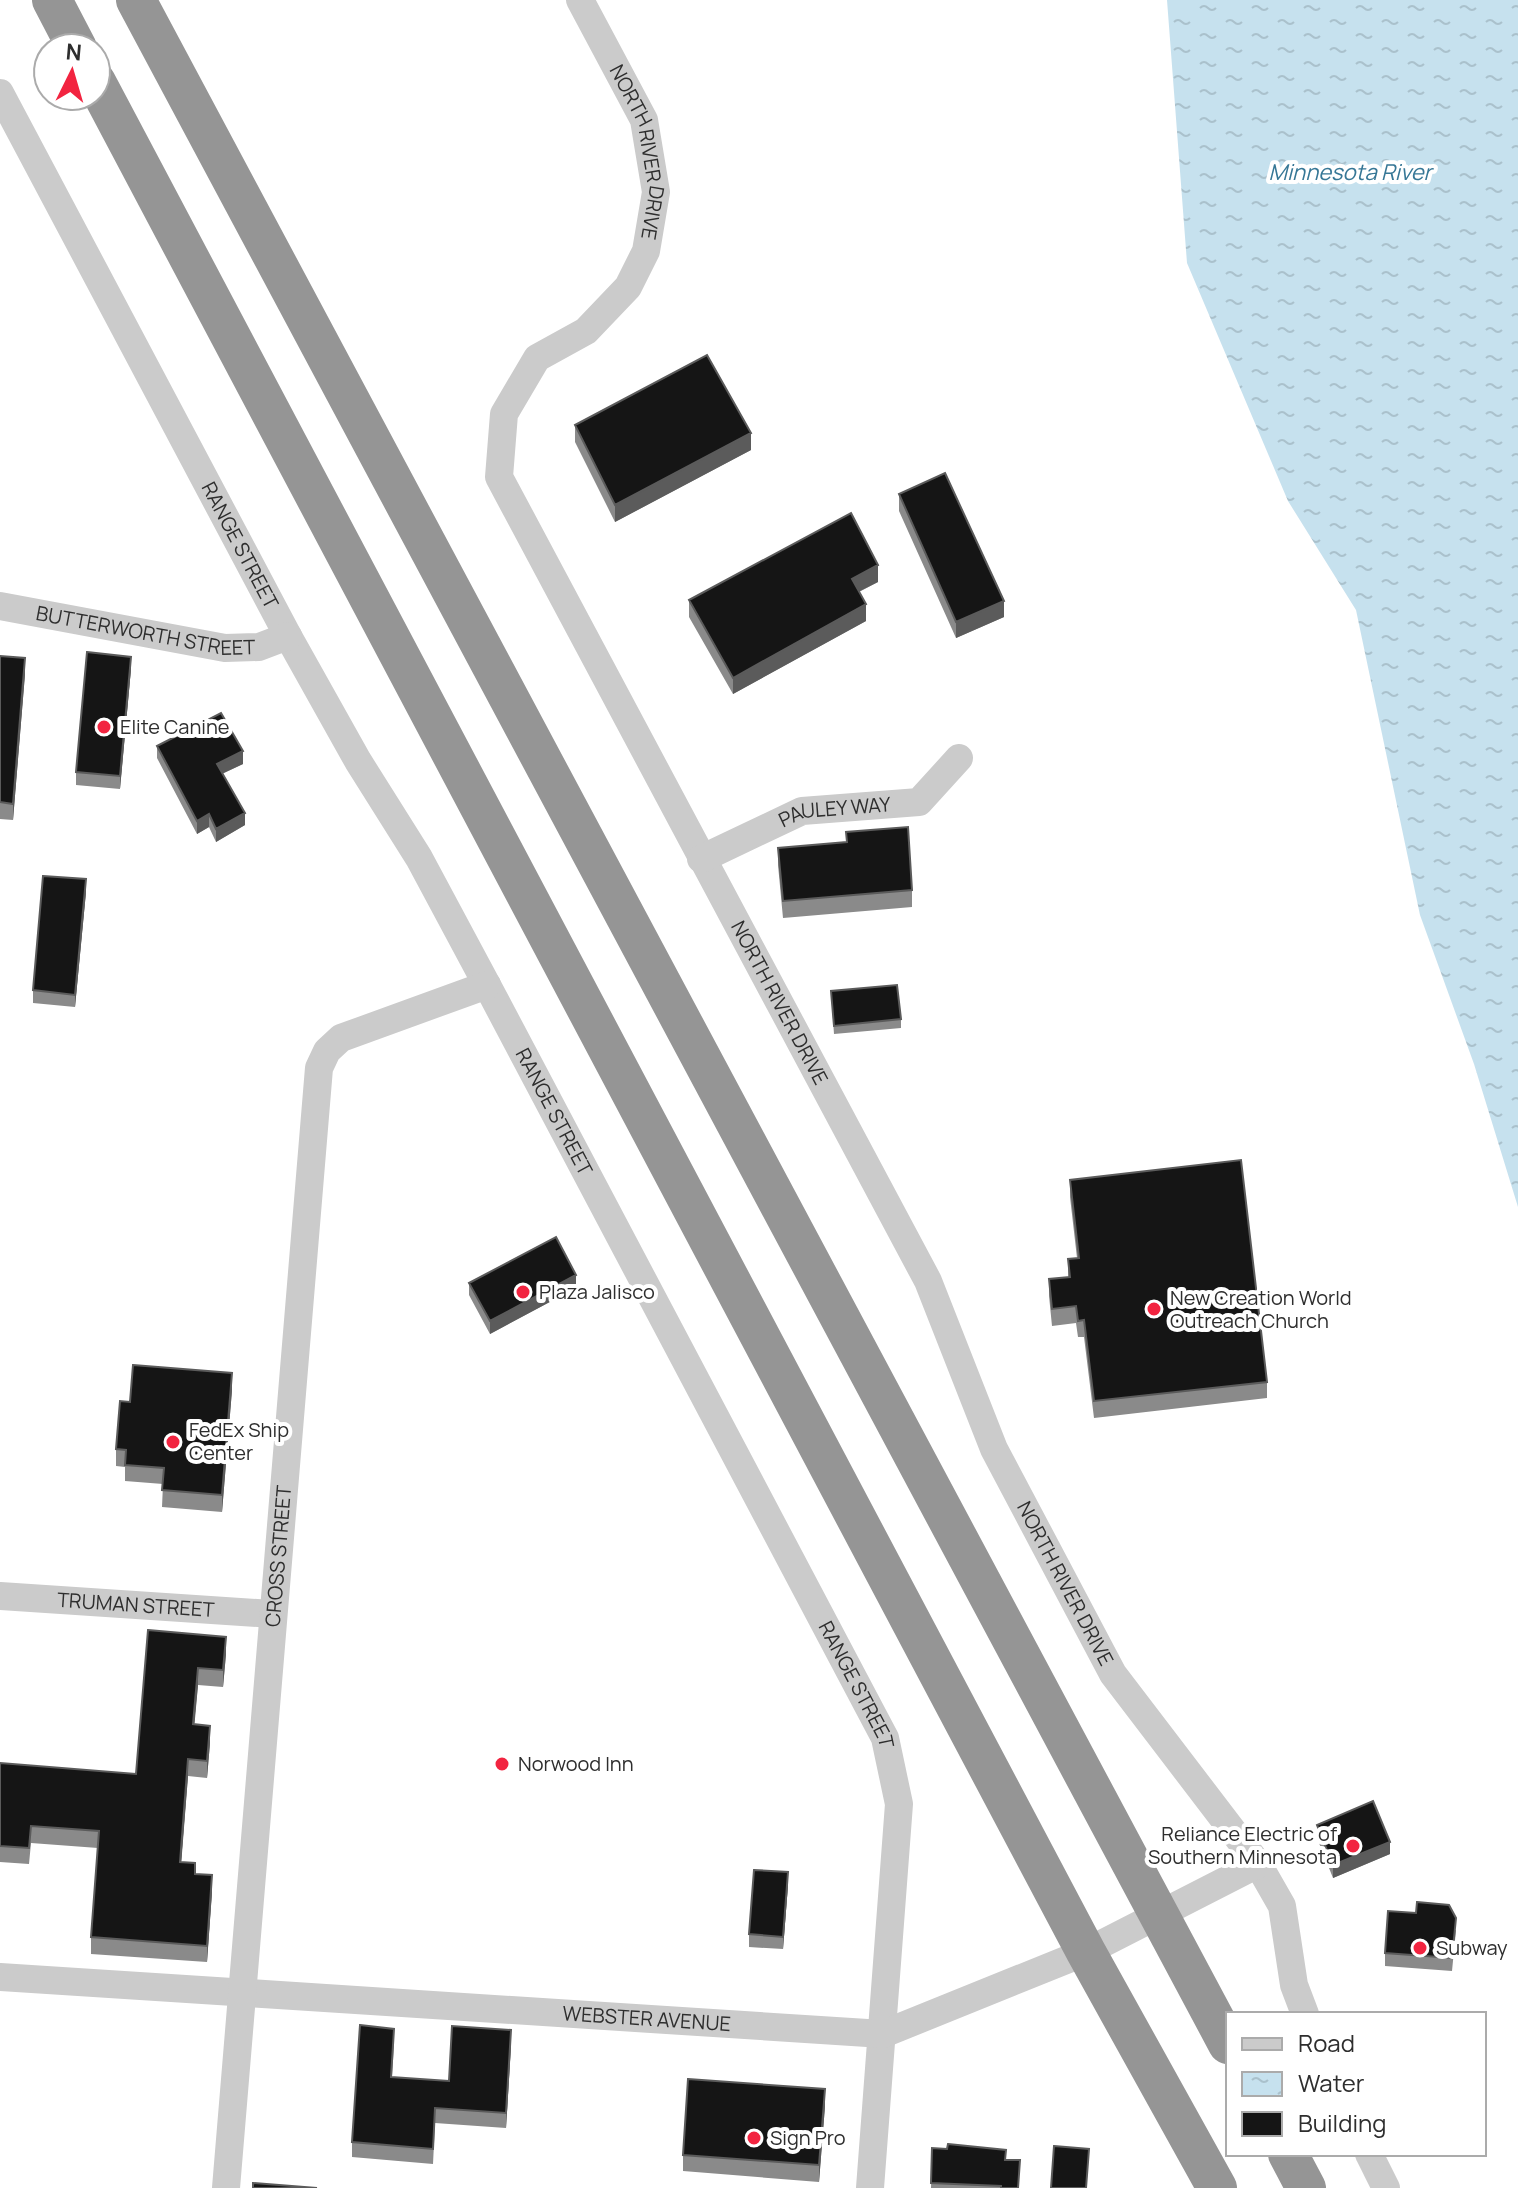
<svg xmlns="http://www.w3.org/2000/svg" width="1518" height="2188" font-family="Manrope,sans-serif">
  <defs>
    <pattern id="water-ripples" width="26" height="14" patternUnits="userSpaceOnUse" patternTransform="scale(2)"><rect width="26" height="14" fill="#c6e1ee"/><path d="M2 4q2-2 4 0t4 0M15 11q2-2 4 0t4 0" fill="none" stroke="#aac1cc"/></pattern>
  </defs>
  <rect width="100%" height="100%" fill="#fff"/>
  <!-- water -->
  <path fill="url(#water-ripples)" d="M1167,0H1518V1207L1474,1064L1420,915L1356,610L1288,501L1187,263Z"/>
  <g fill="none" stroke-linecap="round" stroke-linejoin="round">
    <!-- minor -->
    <g stroke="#cbcbcb" stroke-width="28">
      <path id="s1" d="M580,0L644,120L656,192L646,251L628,287L586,331L537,358L504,414L499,477L928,1281L994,1449L1113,1674L1258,1864L1282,1906L1294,1985L1305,2014"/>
      <path id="s2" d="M0,93L288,636L358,761L419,858L487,985L885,1738L899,1804L870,2188"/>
      <path id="s3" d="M0,606L225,648L259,647L288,636"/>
      <path id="s4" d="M701,859L802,811L919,802L959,758"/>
      <path id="s5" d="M0,1596L272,1614"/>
      <path id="s6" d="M0,1977L883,2034L1086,1952L1258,1864"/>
      <path d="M1369,2154L1386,2188"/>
      <path id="s7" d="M226,2188L319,1068L327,1051L341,1038L487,985"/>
    </g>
    <!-- highway -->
    <path stroke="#959595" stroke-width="40" d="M52,0L77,48
      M136,0L1228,2044
      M96,82L1086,1952L1217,2188
      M1288,2154L1306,2188"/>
  </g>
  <!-- wall -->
  <path fill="#8a8a8a" d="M575,425L751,450L615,522L575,442Z
    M899,494L1004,617L956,638L899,511Z
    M878,582L859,592L866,621L733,694L689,617V600Z
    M0,656L25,674L13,820L0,819Z
    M131,669L120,789L76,785V772Z
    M157,746L243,764L222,774L245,825L216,842L209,827L197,834L157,758Z
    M778,848L912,890V907L783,918L778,865Z
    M86,892L75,1007L33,1003V990Z
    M831,991L901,1019V1028L834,1034Z
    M1070,1180L1267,1382V1398L1094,1418L1084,1337H1078L1076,1323L1052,1326L1049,1296V1279L1068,1277V1259L1077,1258L1070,1197Z
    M469,1283L576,1288L490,1334L469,1295Z
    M232,1390L222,1512L162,1507L163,1484L125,1481V1467L116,1466V1449L130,1402Z
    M148,1630L226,1654L223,1687L198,1685L194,1725L210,1743L207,1778L188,1776L181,1862L195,1874L212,1892L207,1962L91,1954V1937L98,1848L31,1843L29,1864L0,1862V1763L136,1774Z
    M1317,1825L1390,1854L1333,1878L1317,1838Z
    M788,1885L783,1949L749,1947V1934Z
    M1456,1930L1452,1971L1385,1966V1953Z
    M394,2044L392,2077L449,2081L511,2045L506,2128L435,2123L433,2164L352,2157V2142Z
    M825,2106L819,2182L683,2171V2155Z
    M932,2148L1006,2160L1019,2188H931Z"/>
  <!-- shaded-wall -->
  <path fill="#5b5b5b" d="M751,433V450L615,522V505Z
    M878,565V582L852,595V579Z
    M1004,601V617L956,638V622Z
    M866,604V621L733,694V678Z
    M131,657V669L120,789V776Z
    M25,658V674L13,820V804Z
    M243,751V764L217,776V764Z
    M245,813V825L216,842V829Z
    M209,814V827L197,834V821Z
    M86,879V892L75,1007V995Z
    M576,1275V1288L490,1334V1321Z
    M232,1373V1390L222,1512V1495Z
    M226,1637V1654L223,1687V1670Z
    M198,1668V1685L193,1741V1724Z
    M210,1726V1743L207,1778V1761Z
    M188,1759V1776L180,1879V1862Z
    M1390,1842V1854L1333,1878V1865Z
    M788,1872V1885L783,1949V1937Z
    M212,1875V1892L207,1962V1946Z
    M511,2030V2045L506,2128V2113Z
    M825,2089V2106L819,2182V2165Z"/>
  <!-- building -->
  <path fill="#151515" stroke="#5b5b5b" stroke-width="2" d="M707,355L751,433L615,505L575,425Z
    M945,473L1004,601L956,622L899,494Z
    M851,513L878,565L852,579L866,604L733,678L689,600Z
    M87,652L131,657L120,776L76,772Z
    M0,656L25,658L13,804L0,802Z
    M221,713L243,751L217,764L245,813L216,829L209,814L197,821L157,746Z
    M908,827L912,890L783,901L778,848L847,842L846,832Z
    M43,876L86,879L75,995L33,990Z
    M897,985L901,1019L834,1026L831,991Z
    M1241,1160L1267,1382L1094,1401L1084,1320L1078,1321L1076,1306L1052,1309L1049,1279L1070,1277L1068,1259L1079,1258L1070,1180Z
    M556,1237L576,1275L490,1321L469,1283Z
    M133,1365L232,1373L222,1495L162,1490L164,1468L125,1465L126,1450L116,1449L120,1401L130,1402Z
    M148,1630L226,1637L223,1670L198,1668L193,1724L210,1726L207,1761L188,1759L180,1862L195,1863V1874L212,1875L207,1946L91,1937L99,1831L31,1826L29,1848L0,1846V1763L136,1774Z
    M1373,1801L1390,1842L1333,1865L1317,1825Z
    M754,1870L788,1872L783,1937L749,1934Z
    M1417,1902L1449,1905L1456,1918L1452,1958L1385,1953L1388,1911L1416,1913Z
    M360,2025L394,2029L391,2077L449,2081L452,2026L511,2030L506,2113L435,2108L433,2149L352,2142Z
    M688,2079L825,2089L819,2165L683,2155Z
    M948,2144L1006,2150L1005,2160H1020L1018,2188H1001V2186L931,2183L932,2148L947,2149Z
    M1054,2146L1089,2149L1086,2188H1051Z
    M253,2183L317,2188H253Z"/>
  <!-- markers -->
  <g fill="#f22440" stroke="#fff" stroke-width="3">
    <circle cx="104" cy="727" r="8"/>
    <circle cx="523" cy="1292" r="8"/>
    <circle cx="1154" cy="1309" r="8"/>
    <circle cx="173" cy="1442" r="8"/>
    <circle cx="502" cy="1764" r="8"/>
    <circle cx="1353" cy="1846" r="8"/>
    <circle cx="1420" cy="1948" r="8"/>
    <circle cx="754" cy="2138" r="8"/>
  </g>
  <g text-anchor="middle" stroke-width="8" stroke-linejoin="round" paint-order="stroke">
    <!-- street labels -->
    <g font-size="20" fill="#2e2e2e" stroke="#fff">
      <text dy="7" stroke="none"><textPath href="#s1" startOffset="166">NORTH RIVER DRIVE</textPath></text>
      <text dy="7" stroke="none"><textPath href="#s2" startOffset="512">RANGE STREET</textPath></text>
      <text dy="7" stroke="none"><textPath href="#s3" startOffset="148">BUTTERWORTH STREET</textPath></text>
      <text dy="7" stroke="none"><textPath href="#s4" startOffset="144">PAULEY WAY</textPath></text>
      <text dy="7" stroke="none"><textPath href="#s1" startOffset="1150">NORTH RIVER DRIVE</textPath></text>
      <text dy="7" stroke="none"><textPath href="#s2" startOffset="1160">RANGE STREET</textPath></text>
      <text dy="7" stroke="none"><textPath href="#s7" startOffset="634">CROSS STREET</textPath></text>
      <text dy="7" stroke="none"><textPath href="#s1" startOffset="1798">NORTH RIVER DRIVE</textPath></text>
      <text dy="7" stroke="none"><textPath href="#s5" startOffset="136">TRUMAN STREET</textPath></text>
      <text dy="7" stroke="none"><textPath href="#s2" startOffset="1808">RANGE STREET</textPath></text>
      <text dy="7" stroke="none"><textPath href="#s6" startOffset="648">WEBSTER AVENUE</textPath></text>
    </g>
    <!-- poi labels -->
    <g font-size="20" fill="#2e2e2e" stroke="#fff" text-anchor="start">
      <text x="120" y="734">Elite Canine</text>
      <text x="539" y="1299">Plaza Jalisco</text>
      <text x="1170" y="1305">New Creation World<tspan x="1170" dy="23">Outreach Church</tspan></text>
      <text x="189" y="1437">FedEx Ship<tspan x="189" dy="23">Center</tspan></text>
      <text x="518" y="1771">Norwood Inn</text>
      <text x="1337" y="1841" text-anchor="end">Reliance Electric of<tspan x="1337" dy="23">Southern Minnesota</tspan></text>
      <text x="1436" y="1955">Subway</text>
      <text x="770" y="2145">Sign Pro</text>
    </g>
    <!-- water labels -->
    <g font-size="22" font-style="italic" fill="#367796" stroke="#fff">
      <text x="1350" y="180">Minnesota River</text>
    </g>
  </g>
  <!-- legend -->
  <rect x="1226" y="2012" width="260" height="144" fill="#ffffff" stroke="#ababab" stroke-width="2"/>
  <rect x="1242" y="2038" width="40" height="12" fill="#cbcbcb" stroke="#ababab" stroke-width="2"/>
  <text x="1298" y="2052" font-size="24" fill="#2e2e2e">Road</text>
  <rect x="1242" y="2072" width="40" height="24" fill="url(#water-ripples)" stroke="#ababab" stroke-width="2"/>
  <text x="1298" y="2092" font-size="24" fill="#2e2e2e">Water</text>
  <rect x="1242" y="2112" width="40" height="24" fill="#151515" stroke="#ababab" stroke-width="2"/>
  <text x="1298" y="2132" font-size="24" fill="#2e2e2e">Building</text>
  <!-- north arrow -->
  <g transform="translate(72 72) rotate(5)"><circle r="38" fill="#ffffff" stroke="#ababab" stroke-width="2"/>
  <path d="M0-6L14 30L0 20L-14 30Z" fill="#f22440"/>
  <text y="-12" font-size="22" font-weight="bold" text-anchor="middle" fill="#2e2e2e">N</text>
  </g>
</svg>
